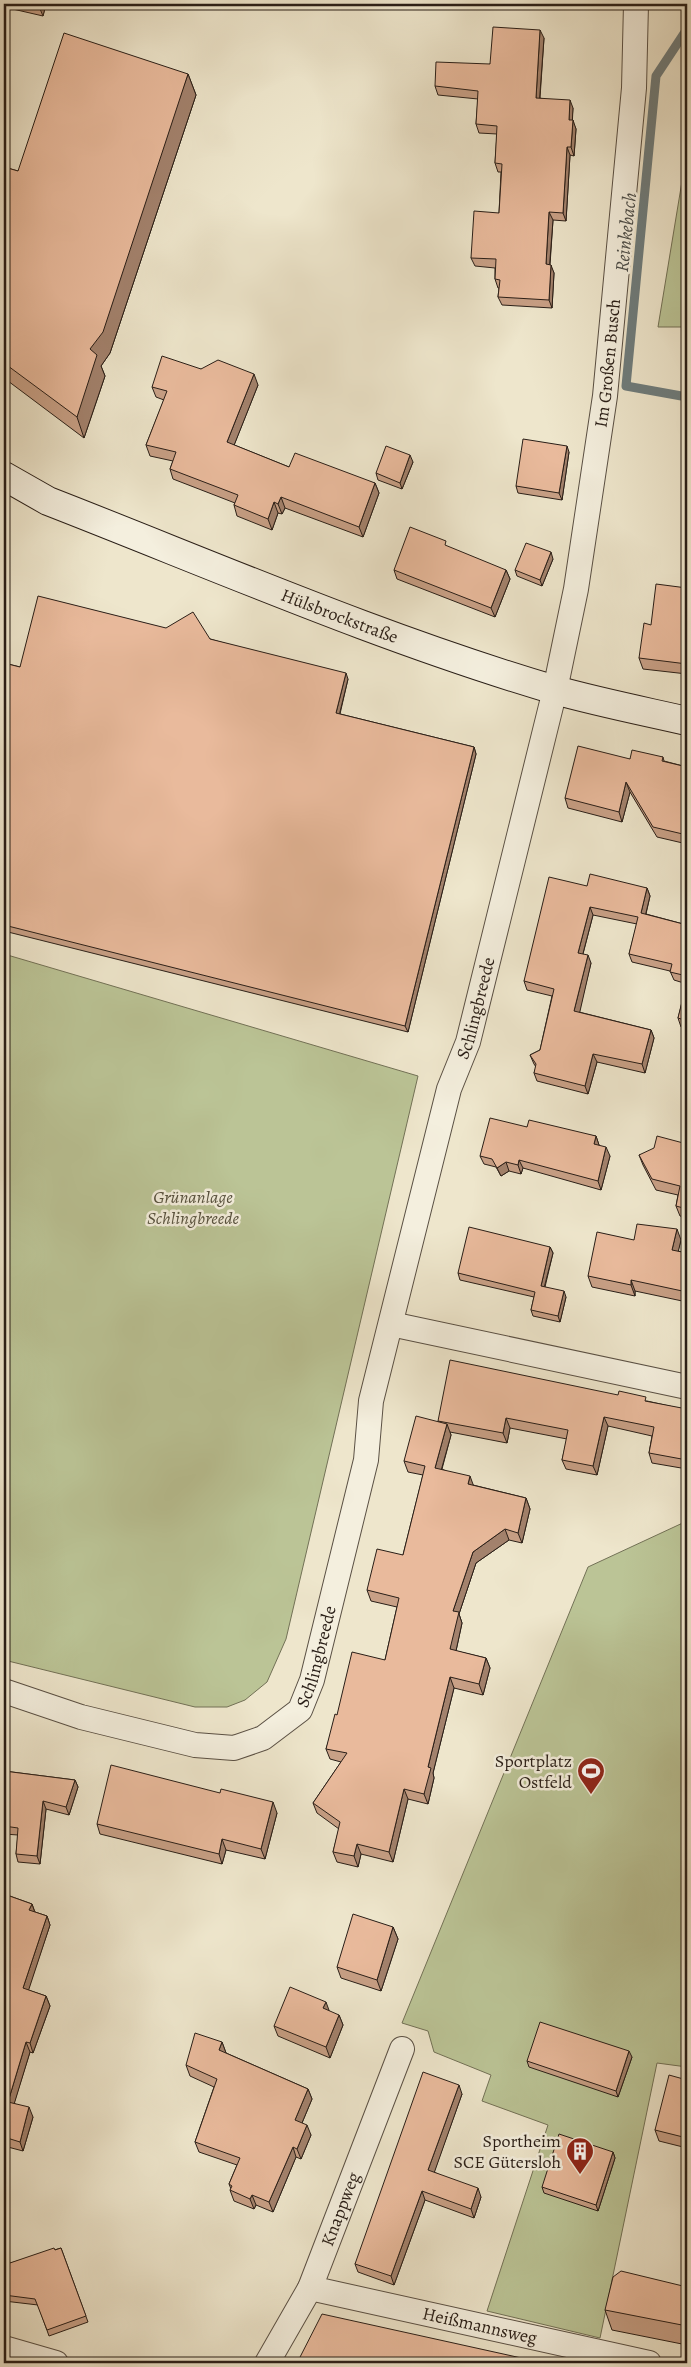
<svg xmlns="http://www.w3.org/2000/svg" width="691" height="2367" font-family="Alegreya,serif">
  <rect width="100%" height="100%" fill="#eee6cc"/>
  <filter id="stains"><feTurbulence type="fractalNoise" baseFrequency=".004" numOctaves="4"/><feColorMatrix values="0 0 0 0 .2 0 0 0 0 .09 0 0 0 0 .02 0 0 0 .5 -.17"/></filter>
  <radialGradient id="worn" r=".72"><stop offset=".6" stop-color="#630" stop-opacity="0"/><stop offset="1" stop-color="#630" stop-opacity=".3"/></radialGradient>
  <!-- green -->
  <path fill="#bbc496" stroke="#727156" d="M687,149V327H658L686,157Z
    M4,954L418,1076L286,1639L267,1682L245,1700L227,1707H195L4,1660Z
    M687,1521V2067L657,2063L600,2338L487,2311L548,2125L482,2101L491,2075L434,2052L428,2031L402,2023L588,1567Z"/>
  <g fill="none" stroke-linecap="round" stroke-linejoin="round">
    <!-- stream -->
    <path stroke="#6f7d7d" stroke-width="9" d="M687,29L656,76L626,386L687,397"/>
    <!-- street casing -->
    <g stroke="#5a5044" stroke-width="26">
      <g id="street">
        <path d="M391,1324L687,1387"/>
        <path id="s1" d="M4,1691L81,1717L195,1745L234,1748L263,1738L300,1710L312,1680L366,1460L371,1401L449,1089L468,1042L555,690L576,589L605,396L634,88L636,4"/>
        <path id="s2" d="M310,2288L649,2363"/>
        <path d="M4,2348L56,2363"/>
        <path id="s3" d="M267,2363L310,2288L402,2049"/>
      </g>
    </g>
    <!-- secondary casing -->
    <g stroke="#291e17" stroke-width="30">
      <g id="secondary">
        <path id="s4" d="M4,476L48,501C215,566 382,639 555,690C598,702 643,711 687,721"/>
      </g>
    </g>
    <!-- street -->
    <use href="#street" stroke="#f4efde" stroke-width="24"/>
    <!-- secondary -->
    <use href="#secondary" stroke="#f4efde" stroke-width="28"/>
  </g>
  <!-- wall -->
  <path fill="#c8a086" stroke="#291e17" d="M4,4H46L43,16L4,7Z
    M544,38L540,98L573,108L572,120L576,129L574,156L570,155L566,221L553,220L550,265L554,273L552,308L502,305L498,297L499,288H498L495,279V268L475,266L471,258L499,213L501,172H498L495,163L497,134L479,133L476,124L478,99L438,95L435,86L490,64Z
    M188,74L196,95L110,353L101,366L105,376L84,438L4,378V167L18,171Z
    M201,369L258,385L234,445L289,467L375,483L379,493L363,537L285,508L282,514L278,513L272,530L237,516L234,505L235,503L173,479L170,469L173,461L150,456L146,445L164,400L156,397L152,387Z
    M569,452L562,500L518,493L516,486Z
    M413,462L402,489L378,480L376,473Z
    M553,559L542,586L517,576L515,570Z
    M394,570H506L510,579L495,617L397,579Z
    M687,588V674L643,669L639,658Z
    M210,639L348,679L340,714L474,747L476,754L408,1032L4,931V663L20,667Z
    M663,757L664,761L687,767V844L657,837L630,792L622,822L568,808L565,798L630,759Z
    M587,886L647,888L650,896L646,914L687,925V1028L681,1027L678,1018L687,984L674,980L670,971L632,962L629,954L637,924L593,915L583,954L591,963L579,1012L651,1030L654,1038L645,1073L597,1062L588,1094L537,1081L534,1073L536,1067L534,1064L530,1055L540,1050L552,996L527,990L524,981Z
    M527,1127L596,1136L599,1145L610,1156L601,1190L523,1168L521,1174L509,1171L501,1176L496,1167L484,1164L480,1156Z
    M687,1144V1218L680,1216L676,1206L678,1195L656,1190L643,1165L639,1155Z
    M634,1240H681L678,1251L687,1253V1302L635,1291V1296L592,1287L588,1276Z
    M550,1247L553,1253L545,1287L566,1297L560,1322L533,1316L531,1310L534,1297L460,1280L458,1273Z
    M647,1401L687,1410V1469L652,1463L649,1453L652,1436L608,1426L597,1475L566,1469L562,1460L567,1439L510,1428L507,1443L450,1432L451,1435L442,1469L473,1485L526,1498L530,1509L522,1543L509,1540L476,1563L459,1614L462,1623L456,1651L486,1658L490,1668L483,1695L454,1688L433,1773L434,1778L428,1804L408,1799L393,1862L361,1854L358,1867L337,1862L333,1852L339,1829L317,1813L313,1803L341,1762L330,1759L326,1749L337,1715L385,1660L397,1607L371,1601L367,1590L403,1555L423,1475L408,1472L404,1461L438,1422V1421Z
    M4,1771L75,1780L78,1787L69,1815L46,1809L40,1864L18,1862L16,1854L18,1835L4,1834Z
    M277,1813L265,1859L226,1850L222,1864L100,1834L97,1824Z
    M4,1894L32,1904L35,1912L47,1916L50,1925L28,1990L46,1996L50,2006L33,2053L30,2052L14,2103L33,2117L23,2151L4,2146Z
    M393,1927L398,1939L381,1991L341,1978L337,1967Z
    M339,2015L343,2025L330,2058L278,2036L274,2026Z
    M222,2042L226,2053L308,2089L312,2099L302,2123L311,2135L301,2159L296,2157L273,2212L256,2205L254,2209L234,2201L230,2190L231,2189L229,2184L237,2165L199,2152L195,2142L214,2087L190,2076L186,2065Z
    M632,2057L618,2097L529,2067L527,2061Z
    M687,2080V2148L659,2141L655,2130Z
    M462,2094L434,2172L481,2197L474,2218L425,2200L394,2285L358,2272L355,2264Z
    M613,2152L615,2158L598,2211L544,2193L542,2187Z
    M687,2226V2260L684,2251Z
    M61,2248L88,2322L49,2336L38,2305L4,2301V2265Z
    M687,2287V2345L612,2330L605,2310Z"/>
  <!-- shaded-wall -->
  <path fill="#a3826d" stroke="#291e17" d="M38,4H46L43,16Z
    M540,30L544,38L539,106L536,98Z
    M188,74L196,95L110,353L101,366L105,376L84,438L77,417L90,349Z
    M570,100L573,108L572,128L569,120Z
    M573,120L576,129L574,156L571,147Z
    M567,147L570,155L566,221L563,213Z
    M549,212L553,220L549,273L546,264Z
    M551,265L554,273L552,308L549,300Z
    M254,374L258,385L231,453L227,442Z
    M567,446L569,452L562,500L559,493Z
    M410,455L413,462L402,489L400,483Z
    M375,483L379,493L363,537L359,527Z
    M281,497L285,508L282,514L278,504Z
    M274,502L278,513L272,530L268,519Z
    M551,552L553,559L542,586L540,580Z
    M506,570L510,579L495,617L491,608Z
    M346,673L348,679L338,720L336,713Z
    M474,747L476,754L408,1032L405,1026Z
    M626,782L630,792L622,822L619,812Z
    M647,888L650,896L644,921L641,913Z
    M590,907L593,915L581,961L578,953Z
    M588,955L591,963L578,1020L574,1011Z
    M651,1030L654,1038L645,1073L642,1064Z
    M593,1054L597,1062L588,1094L585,1086Z
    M596,1136L599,1145L597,1153L594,1144Z
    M606,1147L610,1156L601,1190L598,1181Z
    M519,1160L523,1168L521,1174L518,1165Z
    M506,1162L509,1171L501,1176L497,1168Z
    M677,1229L681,1240L676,1261L672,1250Z
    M550,1247L553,1253L543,1292L541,1286Z
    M631,1280L635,1291V1296L631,1285Z
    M564,1291L566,1297L560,1322L558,1316Z
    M604,1417L608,1426L597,1475L593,1466Z
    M506,1418L510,1428L507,1443L503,1433Z
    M447,1424L451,1435L439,1478L435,1468Z
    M470,1476L474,1487L468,1484Z
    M526,1498L530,1509L522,1543L518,1533Z
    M505,1529L509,1540L476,1563L459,1614L462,1623L454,1660L450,1649L453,1611L473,1552Z
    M486,1658L490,1668L483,1695L479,1684Z
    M450,1677L454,1688L433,1773L434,1778L428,1804L424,1794L428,1767Z
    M75,1780L78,1787L69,1815L66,1807Z
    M404,1789L408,1799L393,1862L389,1852Z
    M43,1801L46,1809L40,1864L37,1856Z
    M273,1802L277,1813L265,1859L261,1849Z
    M222,1839L226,1850L222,1864L219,1854Z
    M357,1844L361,1854L358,1867L354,1856Z
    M32,1904L35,1913L29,1910Z
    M47,1916L50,1925L26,1998L23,1988Z
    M393,1927L398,1939L381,1991L377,1980Z
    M46,1996L50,2006L33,2053L30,2043Z
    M326,2002L330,2013L323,2008Z
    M339,2015L343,2025L330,2058L326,2047Z
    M26,2042L30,2052L12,2111L8,2102Z
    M222,2042L226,2053L222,2061L219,2050Z
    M629,2051L632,2057L618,2097L616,2091Z
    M459,2085L462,2094L432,2179L428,2170Z
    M308,2089L312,2099L299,2130L295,2120Z
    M29,2107L33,2117L23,2151L20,2142Z
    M307,2125L311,2135L301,2159L297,2149Z
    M293,2147L296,2157L273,2212L269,2202Z
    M613,2152L615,2158L598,2211L596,2205Z
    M478,2188L481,2197L474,2218L471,2209Z
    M422,2191L425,2200L394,2285L391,2276Z
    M252,2195L256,2205L254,2209L250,2199Z"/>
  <!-- building -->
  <path fill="#e9ba9c" stroke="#291e17" d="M493,27L540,30L536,98L570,100L569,120H573L571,147H567L563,213L549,212L546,264L551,265L549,300L498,297L500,280L495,279L496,259L471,258L474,211L499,213L502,164L495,163L497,126L476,124L478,91L435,86L436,62L490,64Z
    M64,33L188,74L103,332L90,349L97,355L77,417L4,363V167L18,171Z
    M162,356L201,369L218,360L254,374L227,442L289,467L295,453L375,483L359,527L281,497L278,504L274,502L268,519L234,505L238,495L170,469L176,452L146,445L167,391L152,387Z
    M523,439L567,446L559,493L516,486Z
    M386,446L410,455L400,483L376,473Z
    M410,527L446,541L445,545L506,570L491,608L394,570Z
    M526,543L551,552L540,580L515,570Z
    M656,584L687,588V664L639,658L644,623L651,625Z
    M38,596L166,628L193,612L210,639L346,673L336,713L474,747L405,1026L4,925V663L20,667Z
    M578,746L630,759L632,750L663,757L662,761L687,767V835L653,827L626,782L619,812L565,798Z
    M590,874L647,888L641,913L687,925V976L670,972L672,964L629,954L638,917L590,907L578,953L588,955L574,1011L651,1030L642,1064L593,1054L585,1086L534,1073L536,1064L530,1055L540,1050L554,989L524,981L549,877L587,886Z
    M687,981V1021L678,1018Z
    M490,1118L527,1127L529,1120L596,1136L594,1144L606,1147L598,1181L519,1160L518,1165L506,1162L497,1168L492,1159L480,1156Z
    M657,1136L687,1144V1209L676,1206L680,1186L652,1179L639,1155L654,1148Z
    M637,1224L677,1229L672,1250L687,1253V1292L631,1280V1285L588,1276L597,1232L634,1240Z
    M469,1227L550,1247L541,1286L564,1291L558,1316L531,1310L535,1292L458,1273Z
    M450,1360L618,1395L619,1391L646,1397L645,1401L687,1409V1460L649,1453L654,1427L604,1417L593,1466L562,1460L568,1430L506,1418L503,1433L438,1421Z
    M416,1416L447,1424L435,1468L470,1476L468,1484L526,1498L518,1533L505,1529L473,1552L453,1611L459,1612L450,1649L486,1658L479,1684L450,1677L428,1767L431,1768L424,1794L404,1789L389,1852L357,1844L354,1856L333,1852L340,1822L313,1803L347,1753L326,1749L335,1714L337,1715L352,1652L385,1660L399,1598L367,1590L377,1549L403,1555L425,1466L404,1461Z
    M111,1765L220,1793L221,1789L273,1802L261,1849L222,1839L219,1854L97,1824Z
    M4,1771L75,1780L66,1807L43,1801L37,1856L16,1854L18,1828L4,1826Z
    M4,1894L32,1904L29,1910L47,1916L23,1988L46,1996L30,2043L26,2042L8,2102L29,2107L20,2142L4,2137Z
    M353,1914L393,1927L377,1980L337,1967Z
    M290,1987L326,2002L323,2008L339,2015L326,2047L274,2026Z
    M540,2022L629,2051L616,2091L527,2061Z
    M195,2033L222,2042L219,2050L308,2089L295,2120L307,2125L297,2149L293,2147L269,2202L252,2195L250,2199L230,2190L232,2186L229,2184L240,2158L195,2142L217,2079L186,2065Z
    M423,2072L459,2085L428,2170L478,2188L471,2209L422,2191L391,2276L355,2264Z
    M669,2075L687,2080V2138L655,2130Z
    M559,2134L613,2152L596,2205L542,2187Z
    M687,2226V2251H684Z
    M54,2248L55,2250L61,2248L86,2316L47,2330L35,2299L4,2295V2265Z
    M621,2271L687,2287V2326L605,2310L613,2277Z
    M322,2314L544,2363H297Z"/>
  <!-- icons -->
  <defs>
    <g id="stadium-pin" transform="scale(1.4375)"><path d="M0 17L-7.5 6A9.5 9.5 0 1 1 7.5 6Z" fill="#8f2418" stroke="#f4efde"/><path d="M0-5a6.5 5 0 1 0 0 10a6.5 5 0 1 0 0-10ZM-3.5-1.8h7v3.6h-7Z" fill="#fff"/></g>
    <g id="building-pin" transform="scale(1.4375)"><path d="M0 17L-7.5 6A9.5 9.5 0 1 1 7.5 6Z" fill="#8f2418" stroke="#f4efde"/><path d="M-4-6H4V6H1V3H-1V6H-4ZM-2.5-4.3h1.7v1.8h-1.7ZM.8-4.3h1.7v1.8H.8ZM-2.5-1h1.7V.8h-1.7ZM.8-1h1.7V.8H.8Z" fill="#fff"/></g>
  </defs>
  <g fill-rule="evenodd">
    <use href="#stadium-pin" x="591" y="1771"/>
    <use href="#building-pin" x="580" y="2151"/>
  </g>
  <g text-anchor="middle" stroke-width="5" stroke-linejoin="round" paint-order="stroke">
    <!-- street labels -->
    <g font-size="18" fill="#291e17" stroke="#f4efde">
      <text dy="6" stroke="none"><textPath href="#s1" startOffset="1699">Im Großen Busch</textPath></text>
      <text dy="6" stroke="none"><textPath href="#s4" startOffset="364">Hülsbrockstraße</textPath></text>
      <text dy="6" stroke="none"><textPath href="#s1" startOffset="1040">Schlingbreede</textPath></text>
      <text dy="6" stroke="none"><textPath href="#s1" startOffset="371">Schlingbreede</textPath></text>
      <text dy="6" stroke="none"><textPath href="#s3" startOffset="171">Knappweg</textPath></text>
      <text dy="6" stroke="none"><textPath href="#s2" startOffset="174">Heißmannsweg</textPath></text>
    </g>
    <!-- park labels -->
    <g font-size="18" font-style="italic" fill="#55503d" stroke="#f4efde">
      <text x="193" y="1203">Grünanlage<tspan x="193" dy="21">Schlingbreede</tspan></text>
    </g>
    <!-- poi labels -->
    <g font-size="18" fill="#291e17" stroke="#f4efde" text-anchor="end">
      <text x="572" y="1767">Sportplatz<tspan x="572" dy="21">Ostfeld</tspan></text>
      <text x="561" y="2147">Sportheim<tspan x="561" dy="21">SCE Gütersloh</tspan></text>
    </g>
    <!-- water labels -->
    <g font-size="19" font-style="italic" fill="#4c4e4a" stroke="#f4efde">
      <text transform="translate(625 232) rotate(-84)" y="7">Reinkebach</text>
    </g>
  </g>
  <!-- margin -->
  <rect width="691" height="2367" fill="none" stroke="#eee6cc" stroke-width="20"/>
  <rect x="5" y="5" width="681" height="2357" fill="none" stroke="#291e17" stroke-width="2.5"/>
  <rect x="10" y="10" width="671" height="2347" fill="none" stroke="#291e17"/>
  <rect width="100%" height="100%" filter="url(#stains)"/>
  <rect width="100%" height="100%" fill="url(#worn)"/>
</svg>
